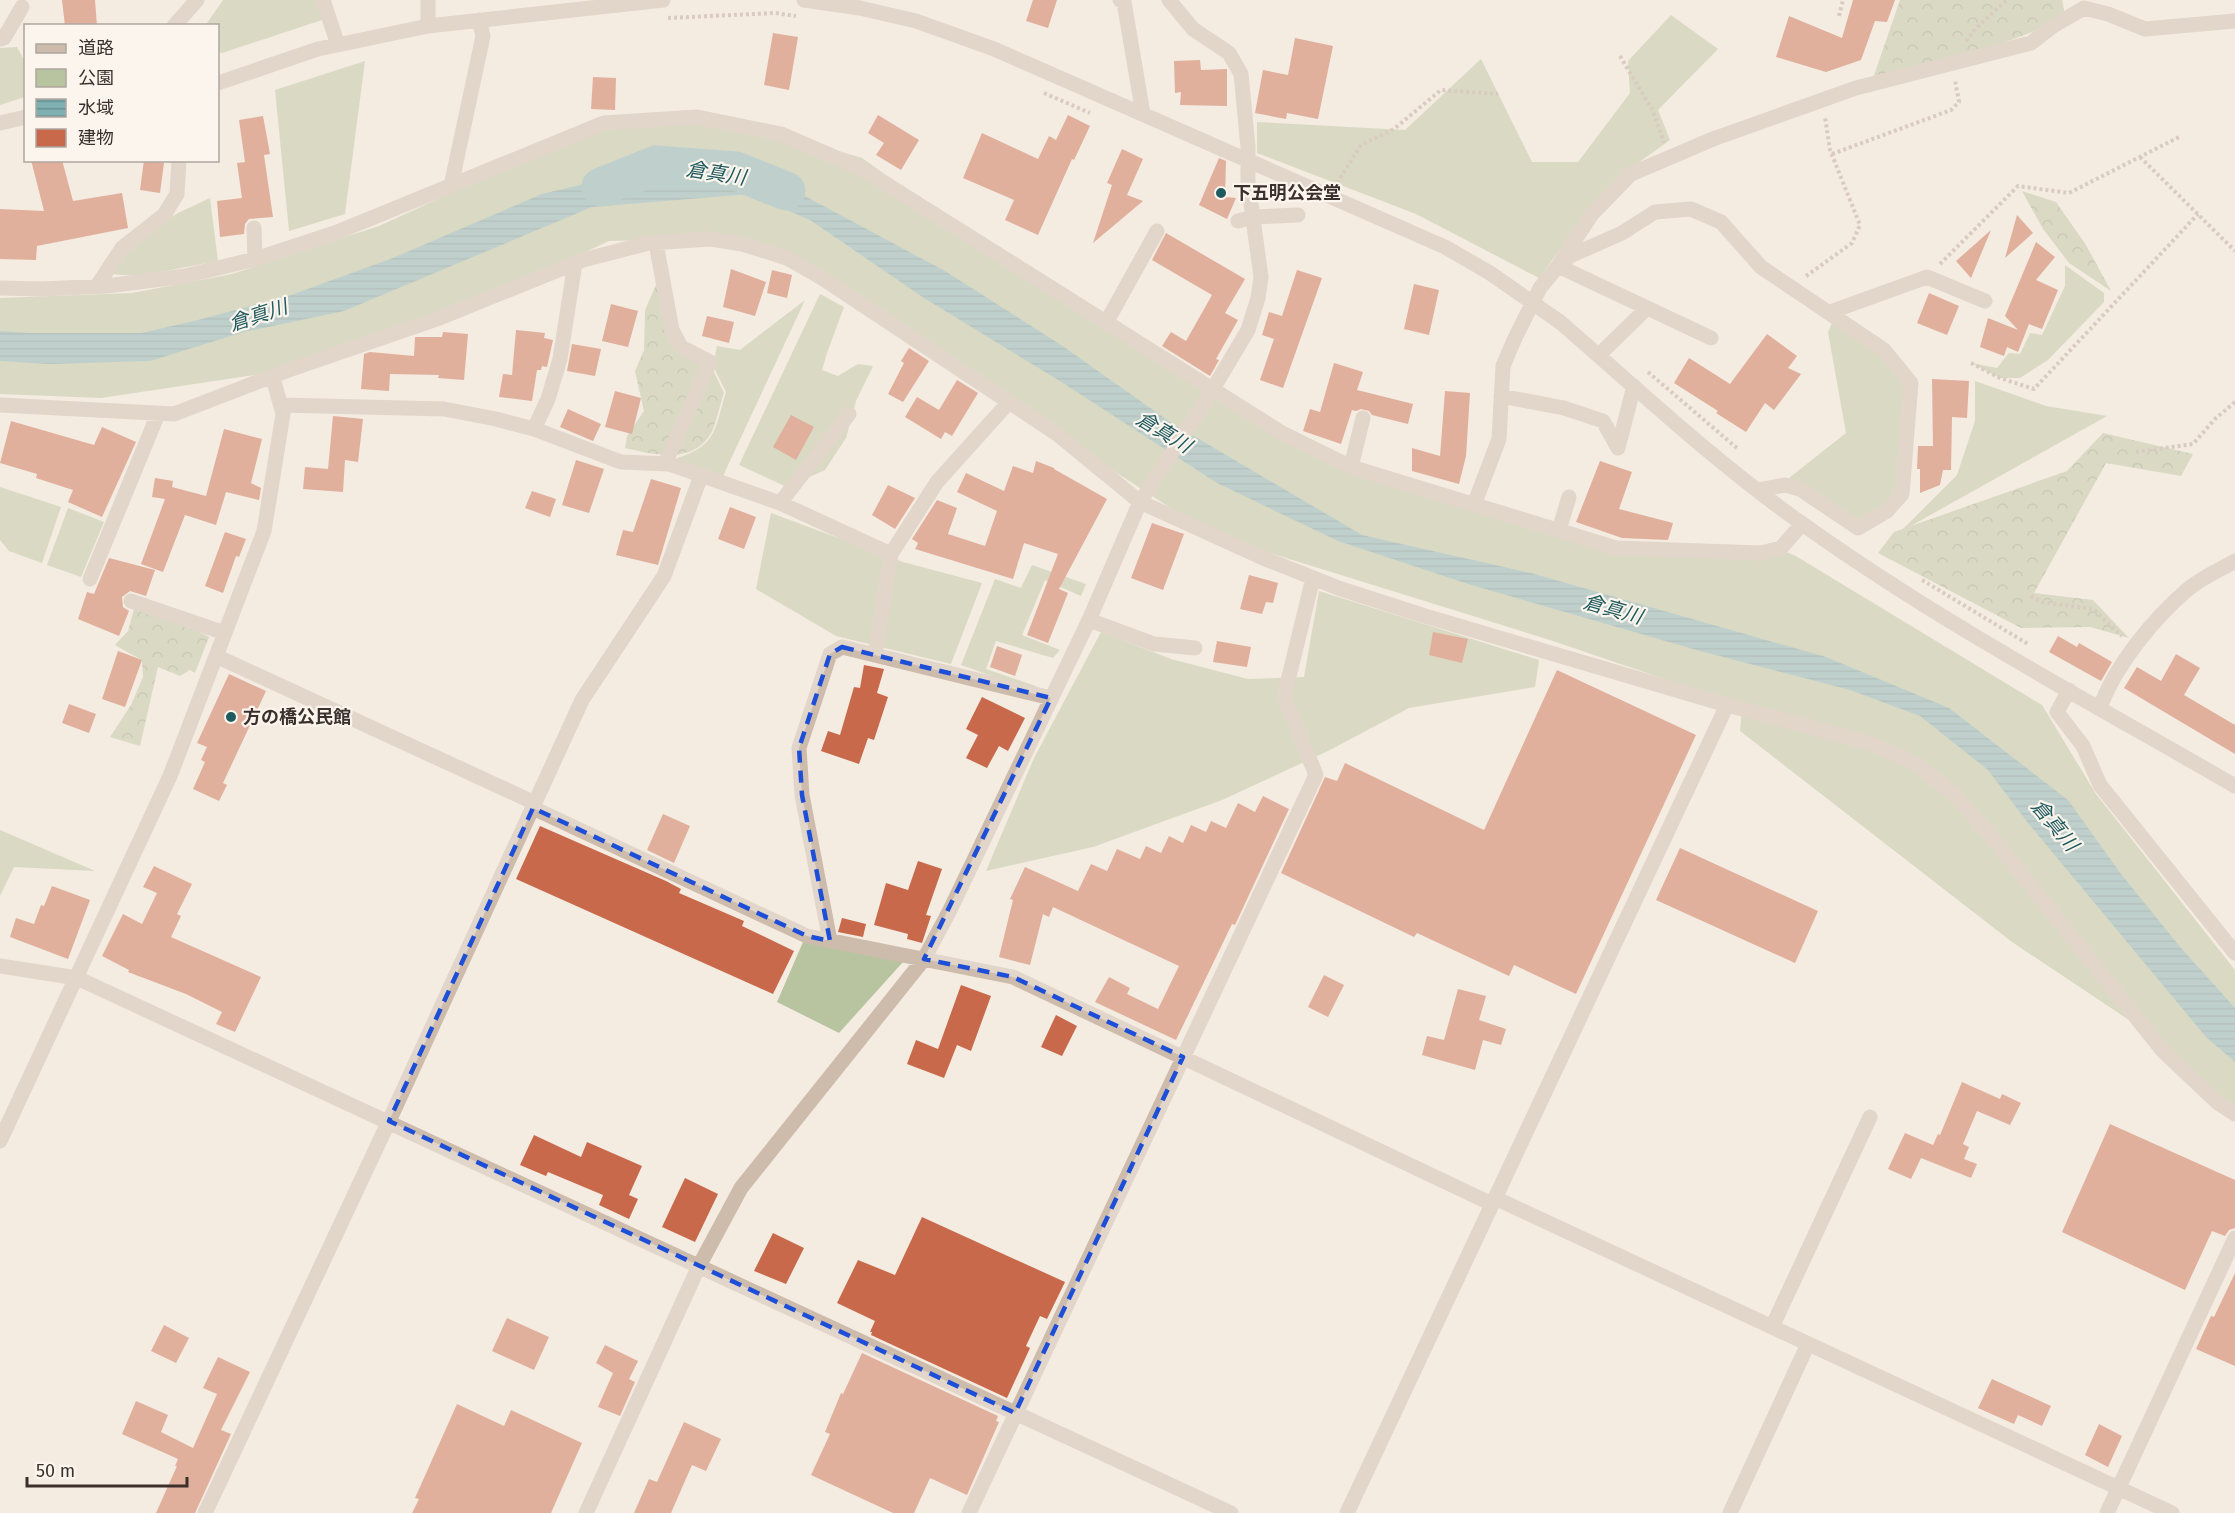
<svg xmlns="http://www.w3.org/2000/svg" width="2235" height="1513" font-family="'Fira Sans','Noto Sans JP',sans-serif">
  <defs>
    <pattern id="forest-crowns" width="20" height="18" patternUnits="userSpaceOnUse" patternTransform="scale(1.5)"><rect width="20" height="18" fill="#b8c4a0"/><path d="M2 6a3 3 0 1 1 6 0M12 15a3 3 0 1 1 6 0" fill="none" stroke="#97a083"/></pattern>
    <pattern id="water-rules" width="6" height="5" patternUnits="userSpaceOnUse" patternTransform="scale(1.5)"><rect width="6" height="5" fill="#7fb0b2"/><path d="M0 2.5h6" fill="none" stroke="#699091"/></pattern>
  </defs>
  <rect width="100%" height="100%" fill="#f4ebe1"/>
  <!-- green -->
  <path fill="#b8c4a0" d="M223,0H318L322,20L222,53L218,52V26H205Z
    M1671,15L1718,49L1658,110L1670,140L1631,168L1573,232L1539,278L1416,214L1257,153V122L1405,130L1481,59L1532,162H1578L1630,93L1628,61Z
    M17,47L25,62V97L0,105V48Z
    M365,61L345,214L289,231L275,90Z
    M723,117L862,158L1005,260L1343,464L1616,548L1777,549L1794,555L2042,705L2096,794L2235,970V1112L2150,1034L2012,942L1740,731L1742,708L1776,717L1550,640L1212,535L787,258L711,239L609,241L481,301L294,369L101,398L0,394V298L132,293L232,274L379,226L604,123Z
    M210,198L218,261L138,276L109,274L134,238L180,212Z
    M2065,265L2104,293V302L2048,360L2020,378H2000L1971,363L1997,368L2009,353L2020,354L2030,333L2042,335L2065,286Z
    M820,294L844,307L827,353L822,370L838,376L858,364L873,366L856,401L846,438L825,470L787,487L739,465Z
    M805,300L722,478L668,461C716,447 713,436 726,392L713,366L717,346L740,350Z
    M1835,316L1911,383L1902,494L1858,528L1789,478L1846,433L1828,332Z
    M1975,381L2046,406L2107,416L1900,532L1957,475L1975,421Z
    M0,487L61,507L42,563L9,551L0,540Z
    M68,508L104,522L81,577L47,565Z
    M771,513L903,562L982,583L951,664L836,636L756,589Z
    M1032,565L1086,584L1081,596L1045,580L1022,635L1060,650L1053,658L996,641L986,669L1036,686L1034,691L961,665L995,579L1021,588Z
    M1319,591L1539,660L1535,687L1409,708L1328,751L1222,800L1093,847L986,871L1034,758L1101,632L1171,659L1248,679L1304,677Z
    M0,830L95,871L14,867L0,896Z
    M803,942L903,962L839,1033L777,1002Z"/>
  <!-- forest -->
  <path fill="url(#forest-crowns)" d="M1900,0H2062L2066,19L1945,65L1871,84Z
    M2022,191L2056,202L2086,245L2111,291L2069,263L2043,229Z
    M656,285L672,330L713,370L724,393C720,404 715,430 708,438C688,464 652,454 625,448L627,436L644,411L635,371L644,350L645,310Z
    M2103,433L2193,454L2181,476L2106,463L2034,593L2093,600L2129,638L2090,627L2021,628L1878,553L1894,532L2067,471Z
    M134,609L191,627L209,637L195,673L190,670L180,676L158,667L140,746L110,737L131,705L143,677L142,660L115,645L128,631Z"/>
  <!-- water -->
  <path fill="url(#water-rules)" d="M651,168L736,171L803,195L945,271L1064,347L1170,422L1362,535L1531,573L1826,657L1949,708L2068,800L2121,874L2181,948L2235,1008V1062L2206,1037L2028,823L1988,770L1920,716L1850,690L1700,651L1468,584L1338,541L1217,483L1063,383L924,298L810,220L750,194L592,207L344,311L244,332L150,361L49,364L0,361V331L29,333H141L198,320L291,295L393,258L542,194Z"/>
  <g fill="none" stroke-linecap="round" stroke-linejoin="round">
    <!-- river -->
    <path stroke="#7fb0b2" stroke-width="39" d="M601,187L656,165L736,171L786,191"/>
  </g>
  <!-- building -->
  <path fill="#c8694b" d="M62,0H95L97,26H65Z
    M1033,0H1057L1048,28L1026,21Z
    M1853,0H1895L1887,22L1875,21L1861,60L1826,72L1776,57L1789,16L1842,38Z
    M773,33L798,37L789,90L764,85Z
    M1295,38L1333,46L1318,119L1287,113L1286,119L1255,113L1263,70L1288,75Z
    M1200,60L1201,70L1227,69V106L1180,105L1181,92L1175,93L1174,61Z
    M593,77L616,78L615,110L591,109Z
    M878,115L919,140L901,170L876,155L884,143L868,133Z
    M1068,115L1090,126L1074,160L1072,159L1038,235L1005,220L1014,200L963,178L982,133L1038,159L1049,136L1056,140Z
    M263,116L270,154L264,155L273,217L249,219L245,224L244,234L220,237L217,201L242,198L237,163L245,162L239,120Z
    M1122,149L1143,159L1127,195L1143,201L1093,243L1112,185L1107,183Z
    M1219,158L1226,161L1225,197L1236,198L1227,219L1199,205Z
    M31,160H62L73,201L122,193L128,228L37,246L36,260L0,259V209L44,211Z
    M144,160L164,163L160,193L140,190Z
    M2017,215L2033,233L2005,258Z
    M1991,230L1971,278L1956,261Z
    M1166,233L1245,279L1225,313L1238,320L1216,359L1219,360L1210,376L1162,346L1171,332L1186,341L1212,295L1152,260Z
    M2036,242L2055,257L2036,280L2058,290L2042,329L2029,324L2018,352L2007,347L2004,356L1980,347L1988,318L2018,330L2005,316Z
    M731,269L766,282L755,316L723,307Z
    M772,270L792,275L787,298L767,293Z
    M1297,270L1322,278L1283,388L1260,380L1274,339L1262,335L1269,312L1282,316Z
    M1414,284L1439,290L1429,335L1404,329Z
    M1929,293L1959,306L1947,335L1917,323Z
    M611,304L638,311L628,347L602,341Z
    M707,316L734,322L729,343L702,336Z
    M516,330L545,333L544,338L553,340L547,367L542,366L541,370H537L532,401L499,397L503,374L512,375Z
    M443,332L468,334L464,380L438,378L439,375L390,374L389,391L361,389L364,354L370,352L414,356L415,337H442Z
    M1767,334L1797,356L1788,368L1801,374L1774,410L1765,403L1746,432L1716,413L1718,411L1674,383L1689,358L1730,384Z
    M572,344L601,349L595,376L567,371Z
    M909,348L929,361L903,402L888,394L904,363L901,361Z
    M1334,363L1363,372L1357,390L1413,404L1408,424L1372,415L1369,411L1361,409L1356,411L1352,410L1341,444L1303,431L1310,409L1320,412Z
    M1932,379L1969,381L1967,418L1952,417L1951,470H1943L1940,485L1920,493V469H1917L1918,446H1933Z
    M957,380L978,393L952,436L945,432L941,439L905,417L917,397L939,410Z
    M615,391L641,398L632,434L605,427Z
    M1445,391L1470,393L1466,456L1459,484L1412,471V448L1440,456Z
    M568,409L601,424L593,441L560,427Z
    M791,415L814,427L796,460L773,447Z
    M333,416L363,419L358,462L345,460L343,492L303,489L305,467L328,469Z
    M11,421L94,445L102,427L136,442L102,517L68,502L73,490L36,478L37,474L0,463Z
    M224,429L262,439L251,483L261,488L259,500L226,492L216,525L185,515L163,572L141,564L165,499L152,497L155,478L173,481L172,487L206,496Z
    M576,460L604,469L589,513L562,505Z
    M1036,461L1054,468V469L1107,499L1059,589L1068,593L1048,643L1027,635L1058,554L1024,543L1013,579L915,549L918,543L912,539L937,500L957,508L948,534L985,546L997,511L957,492L966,473L1004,491L1013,466L1033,473Z
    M1600,461L1632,472L1619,509L1673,523L1668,540L1622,538L1576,522Z
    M651,479L681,488L658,565L616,555L623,530L633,532Z
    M888,485L915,498L895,529L872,515Z
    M532,491L556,499L550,517L525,508Z
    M730,507L756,517L744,549L718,539Z
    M1152,523L1184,534L1163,590L1131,578Z
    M225,532L246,539L239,557L236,556L223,593L205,586Z
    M109,558L155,570L146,596L130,591L122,597L123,607L129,611L119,636L78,619L87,592L94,594Z
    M1249,575L1278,583L1273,603L1266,602L1262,614L1240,609Z
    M1433,632L1468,639L1462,663L1429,655Z
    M2058,636L2077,647L2079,643L2112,662L2101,681L2049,652Z
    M1217,641L1251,647L1247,667L1213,662Z
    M997,646L1022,655L1015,676L990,667Z
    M118,651L142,660L125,707L102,699Z
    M2176,654L2200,668L2184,695L2235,725V754L2124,688L2137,667L2161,681Z
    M864,665L884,669L877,693L888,697L874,740L868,738L859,764L821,751L828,731L840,735L854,687L860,688Z
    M1557,670L1696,735L1576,994L1514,965L1509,976L1417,933L1414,937L1281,873L1325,777L1337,781L1345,763L1484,830Z
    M229,674L266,691L223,783L227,785L219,801L193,789L205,762L201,760L207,747L197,743Z
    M982,697L1025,718L1008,751L999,746L987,768L966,758L978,735L966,729Z
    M69,704L96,714L89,733L62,723Z
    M1263,796L1289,809L1235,925L1232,924L1176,1040L1095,1002L1109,977L1130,988L1127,994L1158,1009L1179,966L1053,907L1049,917L1043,914L1030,965L999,957L1013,900L1010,899L1025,867L1078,891L1091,864L1107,871L1117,849L1140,859L1146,846L1161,853L1169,836L1183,843L1191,825L1206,832L1211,821L1226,828L1238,803L1255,812Z
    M663,814L690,826L674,863L647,850Z
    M540,826L666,881L681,889L679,893L744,921L742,926L794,951L773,994L516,879Z
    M1680,848L1818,911L1795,963L1656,900Z
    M918,861L942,869L926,915L931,916L922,943L907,939L908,934L874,925L886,883L908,890Z
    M154,866L192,884L177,914L181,916L171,937L261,977L235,1032L216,1024L222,1012L186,994L128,972L129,970L102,956L123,914L142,924L157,893L143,887Z
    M52,886L90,900L68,959L10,937L16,918L34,924L41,905L44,906Z
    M842,918L866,924L863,937L838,932Z
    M1324,975L1344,985L1328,1017L1308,1007Z
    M961,985L991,996L971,1051L957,1045L944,1078L907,1064L916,1040L938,1049Z
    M1458,989L1486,996L1479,1020L1506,1029L1501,1045L1483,1040L1475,1070L1422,1055L1427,1036L1444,1040Z
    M1056,1015L1077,1026L1062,1056L1041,1047Z
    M1962,1082L2000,1099L2002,1094L2021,1103L2010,1125L1977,1111L1963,1144L1969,1147L1964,1159L1977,1164L1971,1178L1921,1158L1911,1179L1888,1169L1905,1133L1933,1145L1938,1134L1940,1135Z
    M2110,1124L2235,1180V1228L2229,1230L2225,1236L2212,1231L2185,1290L2062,1232Z
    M534,1135L581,1157L587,1142L642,1166L629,1195L638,1199L629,1219L599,1205L603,1195L548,1172L546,1176L520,1165Z
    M685,1178L718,1194L695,1242L662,1227Z
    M922,1217L1065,1282L1047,1319L1040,1316L1026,1346L1030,1348L1007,1398L871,1335L872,1332H870L875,1321L837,1303L858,1260L895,1275Z
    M773,1233L804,1248L786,1284L754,1271Z
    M2235,1273V1366L2196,1349L2211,1316L2214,1317Z
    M507,1318L549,1337L534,1370L492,1351Z
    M164,1325L189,1338L176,1363L151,1351Z
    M605,1345L638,1361L629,1379L635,1382L620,1416L598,1407L613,1373L596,1363Z
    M862,1353L998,1416L996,1421L999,1422L967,1495L930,1478L914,1513H893L811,1475L830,1434L825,1432L841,1393L843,1394Z
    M218,1357L250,1372L221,1430L231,1434L195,1513H156L177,1466H175L178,1459L122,1434L136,1401L168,1415L161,1432L193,1448L217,1394L203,1388Z
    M1992,1379L2051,1406L2042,1426L2018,1415L2014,1424L1978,1408Z
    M457,1404L504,1426L511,1410L582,1443L551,1513H412L419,1499L415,1498Z
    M684,1422L721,1439L706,1471L692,1465L671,1513H634L649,1479L657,1482Z
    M2099,1424L2122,1436L2108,1467L2085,1455Z"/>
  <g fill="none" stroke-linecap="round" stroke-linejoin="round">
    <!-- path -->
    <path stroke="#b9a596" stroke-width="4" stroke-dasharray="3 3" stroke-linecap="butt" d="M1839,16L1843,0
      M668,18L775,13L796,16
      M1966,41L1976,28L2007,0
      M1620,56L1653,111L1664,143
      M1044,93L1090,113
      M1832,154L1951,110L1959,102L1955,80
      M2140,157L2235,251
      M1337,183L1361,145L1394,129L1441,90L1498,94
      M1940,264L2018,186L2069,193L2181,136
      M1806,276L1852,243L1860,225L1830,150L1825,117
      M1971,363L2000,378L2034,389L2198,214
      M1648,372L1738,449
      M2136,452L2193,444L2215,419L2235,402
      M1922,580L2028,644
      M2031,596L2042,602L2093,609L2122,636"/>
    <!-- minor -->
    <path stroke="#cdbbac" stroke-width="15" d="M323,0L338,45
      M428,0V26
      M804,0L860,8L916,21L994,49L1445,247L1490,273L1560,322C1640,391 1717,464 1804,525C1941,623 2090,702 2235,786
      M1120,0L1124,2L1143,114
      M174,26L197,0
      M0,39L4,38L22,7
      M218,83L318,49L428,26L663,0
      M0,123L26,117
      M451,186L483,36L479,20
      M1238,221L1253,217L1298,215
      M254,228L255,259
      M656,243L672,330L681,347L710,362L665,464
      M97,286L122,248L164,215L177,194L179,160
      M0,288L42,289L107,286L185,276L255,259L335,233L604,123L697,117L781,134L864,170L1282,433L1351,467L1616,548L1761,553L1781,548L1802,524
      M1830,312L1927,277L1985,301
      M1106,323L1157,231
      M1711,338L1558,266L1570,256L1622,233L1655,212L1691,209L1721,222L1761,267L1884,350L1911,383L1902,494L1887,511L1858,528L1800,489L1785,485L1758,490
      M1599,355L1647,308
      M1501,396L1564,408L1603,421L1618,448
      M0,405L174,414L286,371L437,319L583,260L649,243L711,239L742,244L787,258L822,278L1057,434L1140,502L1263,558L1341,589L1425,616L1727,705L1870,743L1918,765L1954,794L1985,829L2163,1051L2218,1103L2235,1114
      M281,405L444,409L496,419L534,429L621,462L669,464L780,503L891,554
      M534,429L548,399L560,359L575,263
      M1618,448L1634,386
      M1351,467L1363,418
      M780,503L849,414
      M1474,505L1499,439L1503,366L1515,338L1540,288L1558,266L1592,214L1631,174L1713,139L1856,88L2031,43L2053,26L2084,8L2108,14L2145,29L2235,21
      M1559,530L1569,497
      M90,579L158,414
      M131,601L225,633
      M1089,620L1154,644L1195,648
      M875,654L891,554L937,482L1009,402
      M216,656L535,803
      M2069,690L2057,712L2083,746L2100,785L2235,953
      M2100,708C2114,667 2154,618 2187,590C2201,578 2220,570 2235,561
      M533,808L807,936L1013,977L1492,1204
      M830,941L802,795L799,748L830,654L842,647L1051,698
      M0,966L77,978L1231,1513
      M0,1141L170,776L264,531L283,414L273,378
      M1495,1198L2172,1513
      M1772,1327L1870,1117
      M205,1513L389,1121L582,700L664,576L701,476
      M586,1513L699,1266L741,1188L924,959L950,910L1089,620L1140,502L1207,399L1248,330L1258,298L1261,277L1248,182V147L1241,74L1229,53L1193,29L1169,0
      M969,1513L1316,775L1284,697L1313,578
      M1347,1513L1727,705
      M1730,1513L1808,1344
      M2107,1513L2235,1238"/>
  </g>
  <!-- marked area -->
  <path d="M0 0H2235V1513H0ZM842,647L1051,698L924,959L1013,977L1183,1057L1015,1413L389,1121L533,808L807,936L830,941L802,795L799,748L830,654Z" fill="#f4ebe1" fill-opacity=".55" fill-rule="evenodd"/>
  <path fill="none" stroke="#1d4ed8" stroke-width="4.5" stroke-dasharray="12 8" stroke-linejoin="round" d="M842,647L1051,698L924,959L1013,977L1183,1057L1015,1413L389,1121L533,808L807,936L830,941L802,795L799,748L830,654Z"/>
  <!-- markers -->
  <g fill="#1f5a5e" stroke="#fbf5ee" stroke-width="2">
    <circle cx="1221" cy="193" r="6"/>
    <circle cx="231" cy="717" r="6"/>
  </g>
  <g text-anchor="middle" stroke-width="4.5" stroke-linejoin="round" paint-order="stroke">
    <!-- poi labels -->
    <g font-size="18" font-weight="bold" fill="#3b302b" stroke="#fbf5ee" text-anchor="start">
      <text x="1233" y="199">下五明公会堂</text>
      <text x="243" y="723">方の橋公民館</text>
    </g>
    <!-- water labels -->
    <g font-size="20" font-style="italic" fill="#1f5a5e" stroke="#fbf5ee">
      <text transform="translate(716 173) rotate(9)" y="7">倉真川</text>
      <text transform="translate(258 315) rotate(-18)" y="7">倉真川</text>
      <text transform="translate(1164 432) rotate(31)" y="7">倉真川</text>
      <text transform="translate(1613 609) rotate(16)" y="7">倉真川</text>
      <text transform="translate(2055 825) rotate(50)" y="7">倉真川</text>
    </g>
  </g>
  <!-- legend -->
  <rect x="24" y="24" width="195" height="138" fill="#fbf5ee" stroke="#aea6a0" stroke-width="1.5"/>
  <rect x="36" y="44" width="30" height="9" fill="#cdbbac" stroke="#aea6a0" stroke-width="1.5"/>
  <text x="78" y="54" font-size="18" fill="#3b302b">道路</text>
  <rect x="36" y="69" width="30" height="18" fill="#b8c4a0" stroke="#aea6a0" stroke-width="1.5"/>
  <text x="78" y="84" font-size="18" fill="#3b302b">公園</text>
  <rect x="36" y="99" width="30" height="18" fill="url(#water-rules)" stroke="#aea6a0" stroke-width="1.5"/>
  <text x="78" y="114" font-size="18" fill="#3b302b">水域</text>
  <rect x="36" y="129" width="30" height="18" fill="#c8694b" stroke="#aea6a0" stroke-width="1.5"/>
  <text x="78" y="144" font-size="18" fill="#3b302b">建物</text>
  <!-- scale -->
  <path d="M27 1477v9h160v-9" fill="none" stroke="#3b302b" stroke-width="3"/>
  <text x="36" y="1477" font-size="18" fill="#3b302b" stroke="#fbf5ee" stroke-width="4.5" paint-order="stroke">50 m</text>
</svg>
